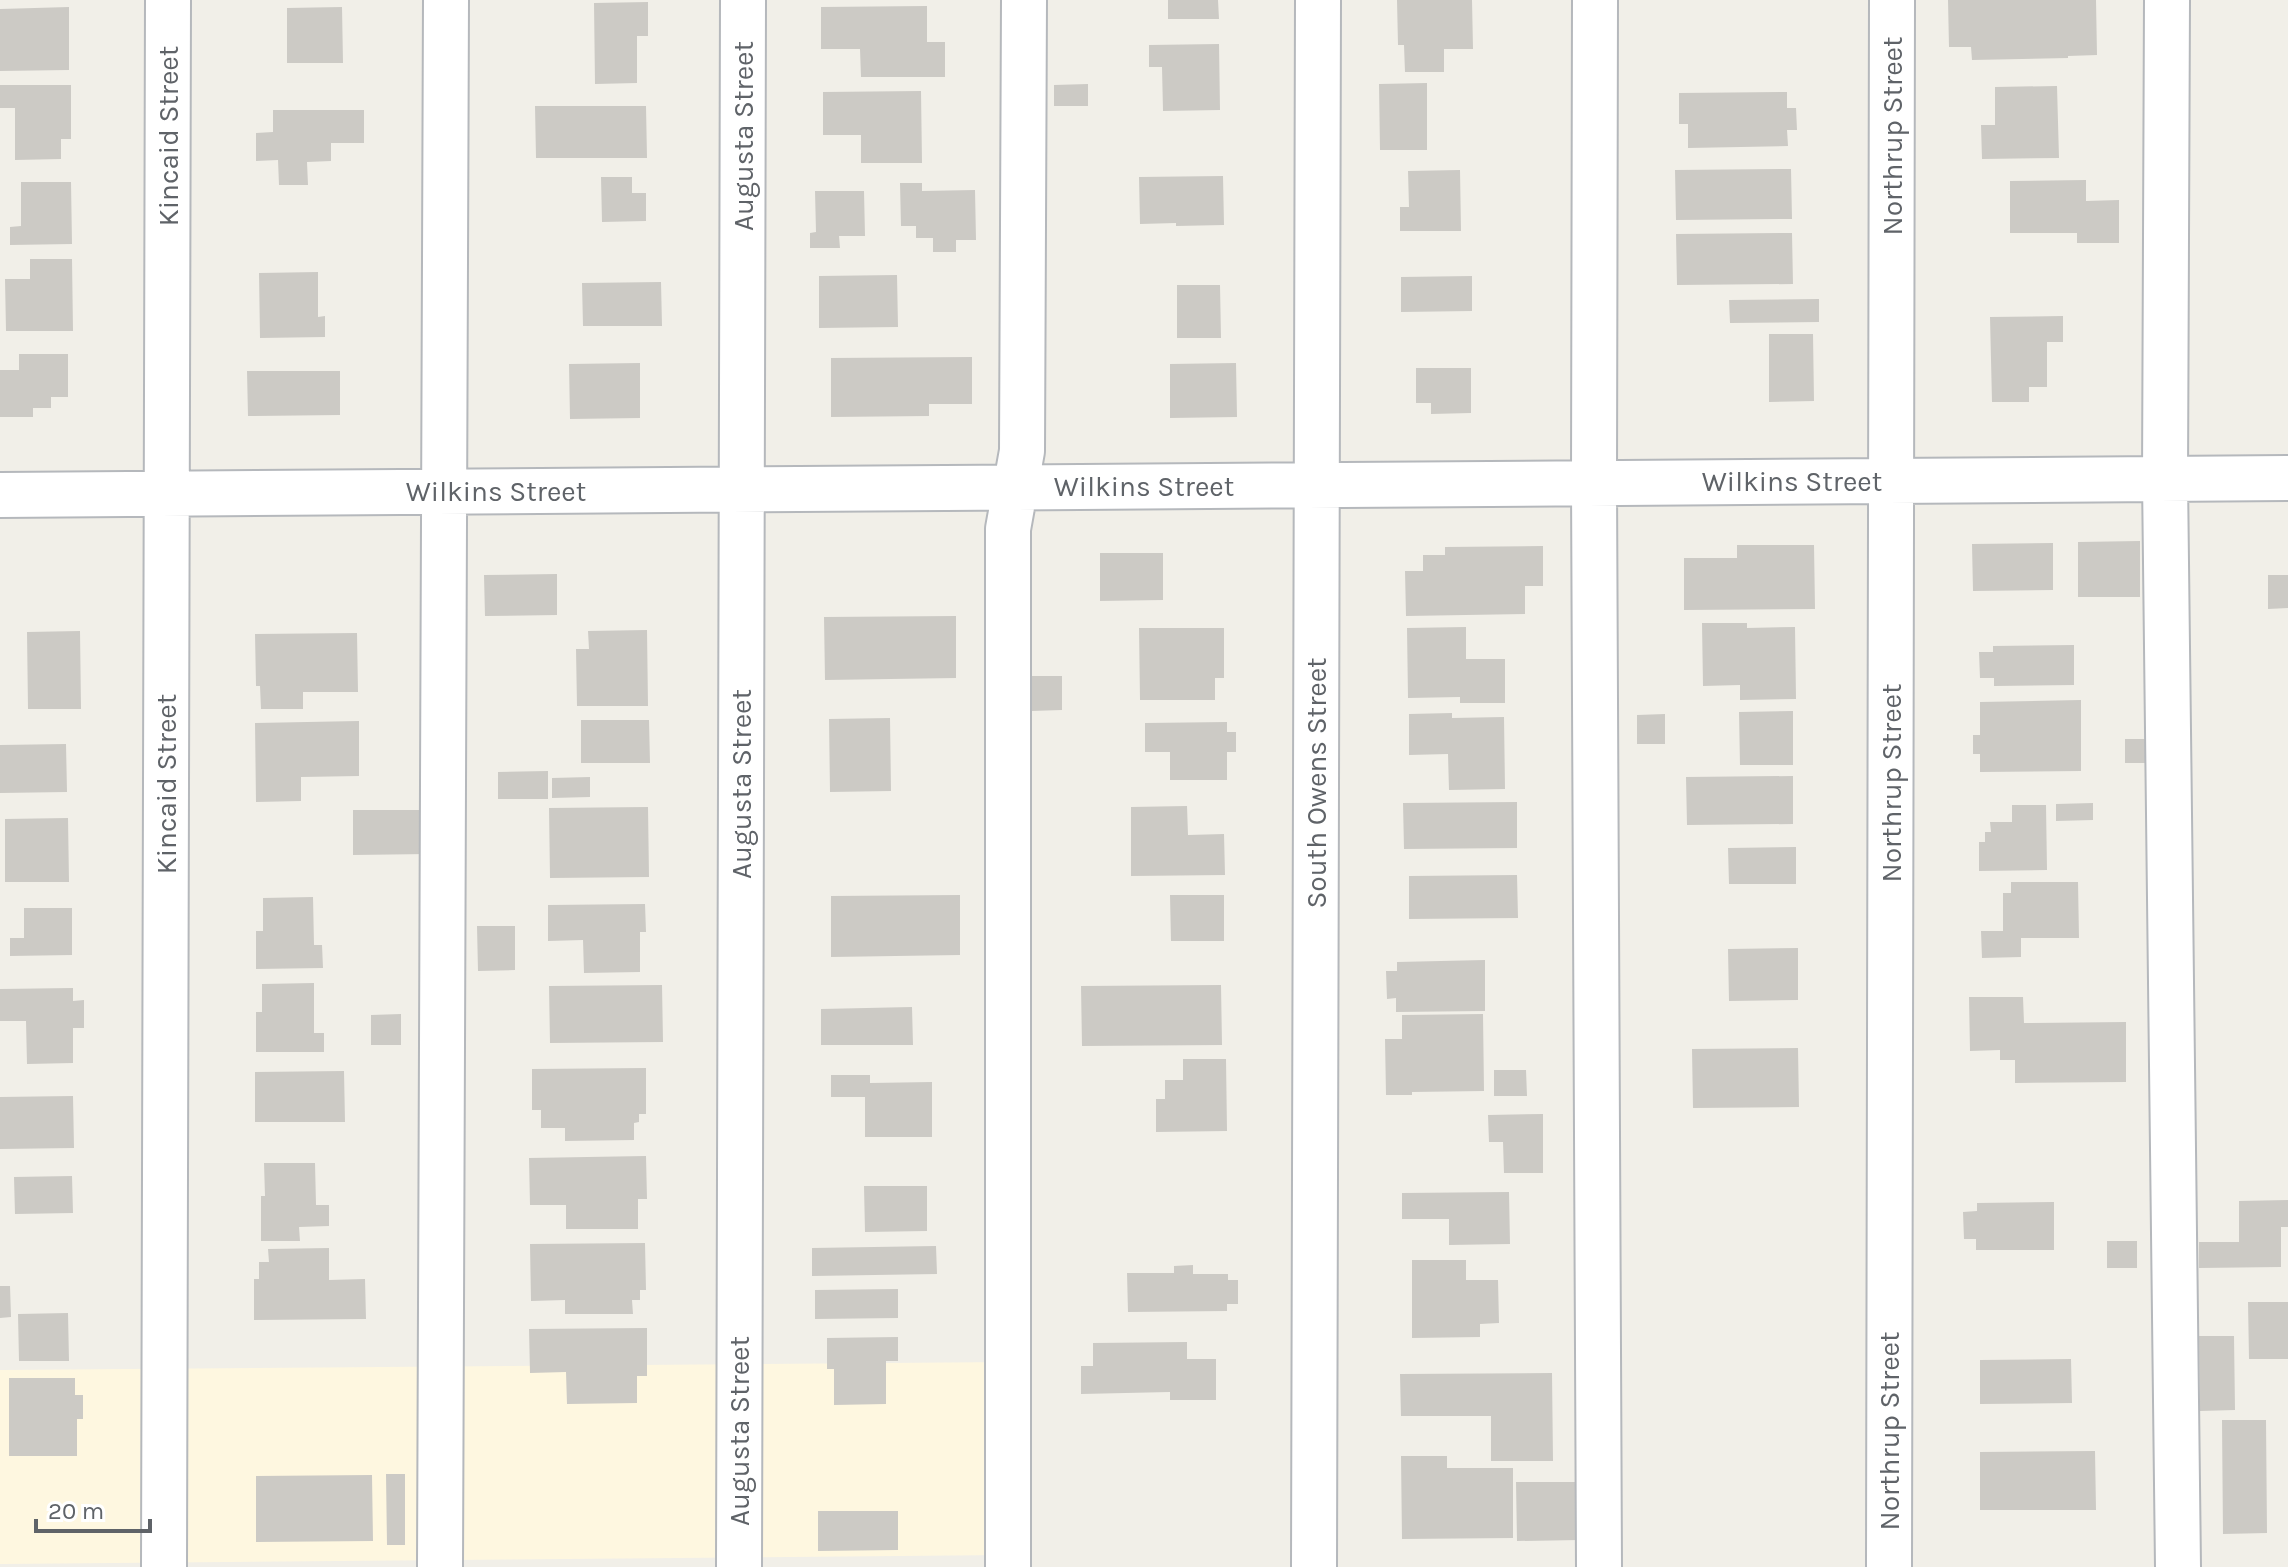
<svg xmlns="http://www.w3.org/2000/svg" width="2288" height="1567" font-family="Karla,sans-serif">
  <rect width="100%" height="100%" fill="#f1efe8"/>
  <!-- commercial -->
  <path fill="#fef7e0" d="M1009,1362L1008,1555L0,1564V1370Z"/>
  <!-- building -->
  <path fill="#cccac5" d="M1168,0H1218L1219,19H1168Z
    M1397,0H1472L1473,49H1444V72H1405L1404,45H1398Z
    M1948,0H2096L2097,55L2068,56V58L1972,60L1971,47H1949Z
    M648,2V36H637V83L595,84L594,3Z
    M927,6V42H945V77H861L860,49H821V7Z
    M69,7V70L0,71V9Z
    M342,7L343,63H287V8Z
    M1219,44L1220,110L1163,111L1162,67H1149V45Z
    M1427,83V150H1380L1379,84Z
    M1088,84V106H1054V85Z
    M0,85H71V139H61V159L15,160V108H0Z
    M2057,86L2059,158L1982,159L1981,125H1995V87Z
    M921,91L922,163H861V135H823V92Z
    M1787,92V108H1796L1797,130H1787L1788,146L1688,148V124H1679V93Z
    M535,106H646L647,158H536Z
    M273,110H364V143H331V161L307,162L308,185H279L278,160L256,161V133L273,132Z
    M1791,169L1792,219L1676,220L1675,170Z
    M1460,170L1461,231H1400V207H1409L1408,171Z
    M1223,176L1224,225L1176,226V223L1140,224L1139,177Z
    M601,177H632V193H646V221L602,222Z
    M2086,180V201L2119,200V243H2077V233H2010V181Z
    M21,182H71L72,244L10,245V227L21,226Z
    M900,183H922V191L975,190L976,240H956V252H933V238H916V226H901Z
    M815,191H864L865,236H839L840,248H810V233L816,232Z
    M1792,233L1793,284L1677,285L1676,234Z
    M30,259H72L73,331H6L5,279H30Z
    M318,272V317L325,316V337L260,338L259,273Z
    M897,275L898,327L819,328V276Z
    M1472,276V311L1401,312V277Z
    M661,282L662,326H583L582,283Z
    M1177,285H1220L1221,338H1177Z
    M1819,299V322L1730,323L1729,300Z
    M2063,316V342H2047V387H2029V402H1992L1990,317Z
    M1769,334H1813L1814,401L1769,402Z
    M19,354H68V397H51V408H33V417H0V370H19Z
    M972,357V404H929V416L831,417V358Z
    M640,363V418L570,419L569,364Z
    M1236,363L1237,417L1170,418V364Z
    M1416,368H1471V413L1431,414V403H1416Z
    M247,371H340V415L248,416Z
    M2140,541V597H2078V542Z
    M2053,543V590L1973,591L1972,544Z
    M1737,545H1814L1815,609L1684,610V558H1737Z
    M1543,546V586H1525V614L1406,616L1405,571H1423V555H1445V547Z
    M1100,553H1163V600L1100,601Z
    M557,574V615L485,616L484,575Z
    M2268,575H2288V608L2268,609Z
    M956,616V678L825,680L824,617Z
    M1702,623H1747V628L1795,627L1796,699L1740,700V685L1703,686Z
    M1466,627V659H1505V703H1460V697L1408,698L1407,628Z
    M1139,628H1224V678H1215V700H1140Z
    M647,630L648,706H577L576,649H589L588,631Z
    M80,631L81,709H28L27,632Z
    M357,633L358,692H303V709H261L260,686H256L255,634Z
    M2074,645V685L1994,686V678H1980L1979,652H1993V646Z
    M1030,676H1062V710L1031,711Z
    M2081,700V771L1980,772V754H1973V735H1980V702Z
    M1793,711V765H1740L1739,712Z
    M1452,713V718L1504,717L1505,789L1449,790L1448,754L1409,755V714Z
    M1665,714V744H1637V715Z
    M890,718L891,791L830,792L829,719Z
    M581,720H649L650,763H581Z
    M359,721V776L301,777V801L256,802L255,723Z
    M1227,722V732H1236V752H1227V780H1170V752H1145V723Z
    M2125,739H2148V763H2125Z
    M66,744L67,792L0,793V745Z
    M548,771V799H498V772Z
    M1793,776V824L1687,825L1686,777Z
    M590,777V797L552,798V778Z
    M1517,802V848L1404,849L1403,803Z
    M2093,803V820L2056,821V804Z
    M2012,805H2046L2047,870L1979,871V842H1985V832H1991L1990,822H2012Z
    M1187,806L1188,835L1224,834L1225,875L1131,876V807Z
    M648,807L649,877L550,878L549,808Z
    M353,810H428V854L353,855Z
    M68,818L69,882H5V819Z
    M1796,847V884H1729L1728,848Z
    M1517,875L1518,918L1409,919V876Z
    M2011,882H2078L2079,938H2021V957L1982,958L1981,931H2003V893H2011Z
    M960,895V955L831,957V896Z
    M1170,895H1224V941H1171Z
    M313,897L314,945H322L323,968L256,969V931H263V898Z
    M645,904L646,932H640V972L584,973L583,940L548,941V905Z
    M24,908H72V955L10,956V938H24Z
    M477,926H515V970L478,971Z
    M1798,948V1000L1729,1001L1728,949Z
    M1485,960V1011L1396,1012V998L1387,999L1386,971H1397V962Z
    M314,983V1033H324V1052H256V1012H262V984Z
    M662,985L663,1042L550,1043L549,986Z
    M1221,985L1222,1045L1082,1046L1081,986Z
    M73,988V1001L84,1000V1028H73V1063L27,1064L26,1021H0V989Z
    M1969,997H2023L2024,1023L2126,1022V1082L2015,1083V1060H2000V1050L1970,1051Z
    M912,1007L913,1045H821V1009Z
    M401,1014V1045H371V1015Z
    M1483,1014L1484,1091L1412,1092V1095H1386L1385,1039H1402V1015Z
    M1798,1048L1799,1107L1693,1108L1692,1049Z
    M1183,1059H1226L1227,1131L1156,1132V1099H1165V1080H1183Z
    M646,1068V1114H639V1122L634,1123V1140L565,1141V1128H541V1110H532V1069Z
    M1494,1070H1526L1527,1096H1494Z
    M344,1071L345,1122H255V1072Z
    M831,1075H870V1083L932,1082V1137H865V1097H831Z
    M73,1096L74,1148L0,1149V1097Z
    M1543,1114V1173H1504L1503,1142H1489L1488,1115Z
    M646,1156L647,1199H638V1229H566V1205H530L529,1158Z
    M264,1163H315L316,1205H329V1226L299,1227L300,1241H261V1196H265Z
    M72,1176L73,1213L15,1214L14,1177Z
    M864,1186H927V1231L865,1232Z
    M1509,1192L1510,1244L1449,1245V1219H1402V1193Z
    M2288,1200V1227H2281V1267L2199,1268V1242H2239V1201Z
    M2054,1202V1250H1976V1239H1964L1963,1212L1977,1211V1203Z
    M2107,1241H2137V1268H2107Z
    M645,1243L646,1290H640V1300H632L633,1314H565V1300L531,1301L530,1244Z
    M936,1246L937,1274L812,1276V1248Z
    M329,1248V1280L365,1279L366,1319L254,1320V1279H259V1262H269L268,1249Z
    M1412,1260H1466V1280H1498L1499,1323L1480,1324V1337L1412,1338Z
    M1193,1265V1274H1228V1280H1238V1304H1227V1311L1128,1312L1127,1273H1174V1266Z
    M0,1286H10L11,1317L0,1318Z
    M898,1289V1318L815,1319V1290Z
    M2248,1302H2288V1359H2249Z
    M68,1313L69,1361H19L18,1314Z
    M647,1328V1376H637V1403L567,1404L566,1372L530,1373L529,1329Z
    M2199,1336H2234L2235,1410L2200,1411Z
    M898,1337V1361H886V1404L834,1405V1369H827V1338Z
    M1187,1342V1359H1216V1400H1170V1392L1081,1394V1366H1093V1343Z
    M2071,1359L2072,1403L1980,1404V1360Z
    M1552,1373L1553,1461H1491V1416H1401L1400,1374Z
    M9,1378H75V1395H83V1419H77V1456H9Z
    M2222,1420H2266L2267,1533L2223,1534Z
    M2095,1451L2096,1510H1980V1452Z
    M1401,1456H1447V1468H1513V1538L1402,1539Z
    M386,1474H405V1545H387Z
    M372,1475L373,1541L256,1542V1476Z
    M1516,1482H1579V1540L1517,1541Z
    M818,1511H898V1550L818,1551Z"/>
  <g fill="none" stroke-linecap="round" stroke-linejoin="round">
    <!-- minor casing -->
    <g stroke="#b5b8bc" stroke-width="48">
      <path id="minor" d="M1595,0L1594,483L1599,1567
        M2167,0L2165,479L2178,1567
        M0,495L2288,478
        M164,1567L168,0
        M440,1567L446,0
        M739,1567L743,0
        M1008,1567V529L1022,451L1024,0
        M1314,1567L1318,0
        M1889,1567L1892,0"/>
    </g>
    <!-- minor -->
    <use href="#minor" stroke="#fff" stroke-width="44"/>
  </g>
  <g text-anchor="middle" stroke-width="6" stroke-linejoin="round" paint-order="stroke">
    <!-- street labels -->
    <g font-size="28" fill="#5f6368" stroke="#fff">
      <text transform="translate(168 136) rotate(-90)" y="10">Kincaid Street</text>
      <text transform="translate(743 136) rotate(-90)" y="10">Augusta Street</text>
      <text transform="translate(1892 136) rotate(-90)" y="10">Northrup Street</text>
      <text x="1792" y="491">Wilkins Street</text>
      <text x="1144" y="496">Wilkins Street</text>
      <text x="496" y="501">Wilkins Street</text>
      <text transform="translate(1316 783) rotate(-90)" y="10">South Owens Street</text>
      <text transform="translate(1891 783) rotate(-90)" y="10">Northrup Street</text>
      <text transform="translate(166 784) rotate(-90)" y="10">Kincaid Street</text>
      <text transform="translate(741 784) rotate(-90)" y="10">Augusta Street</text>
      <text transform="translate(739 1431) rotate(-90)" y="10">Augusta Street</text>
      <text transform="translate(1889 1431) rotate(-90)" y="10">Northrup Street</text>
    </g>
  </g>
  <!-- scale -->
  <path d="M36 1519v12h114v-12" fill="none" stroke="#5f6368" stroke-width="4"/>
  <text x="48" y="1519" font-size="24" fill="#5f6368" stroke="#ffffff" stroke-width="6" paint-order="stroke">20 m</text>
</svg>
